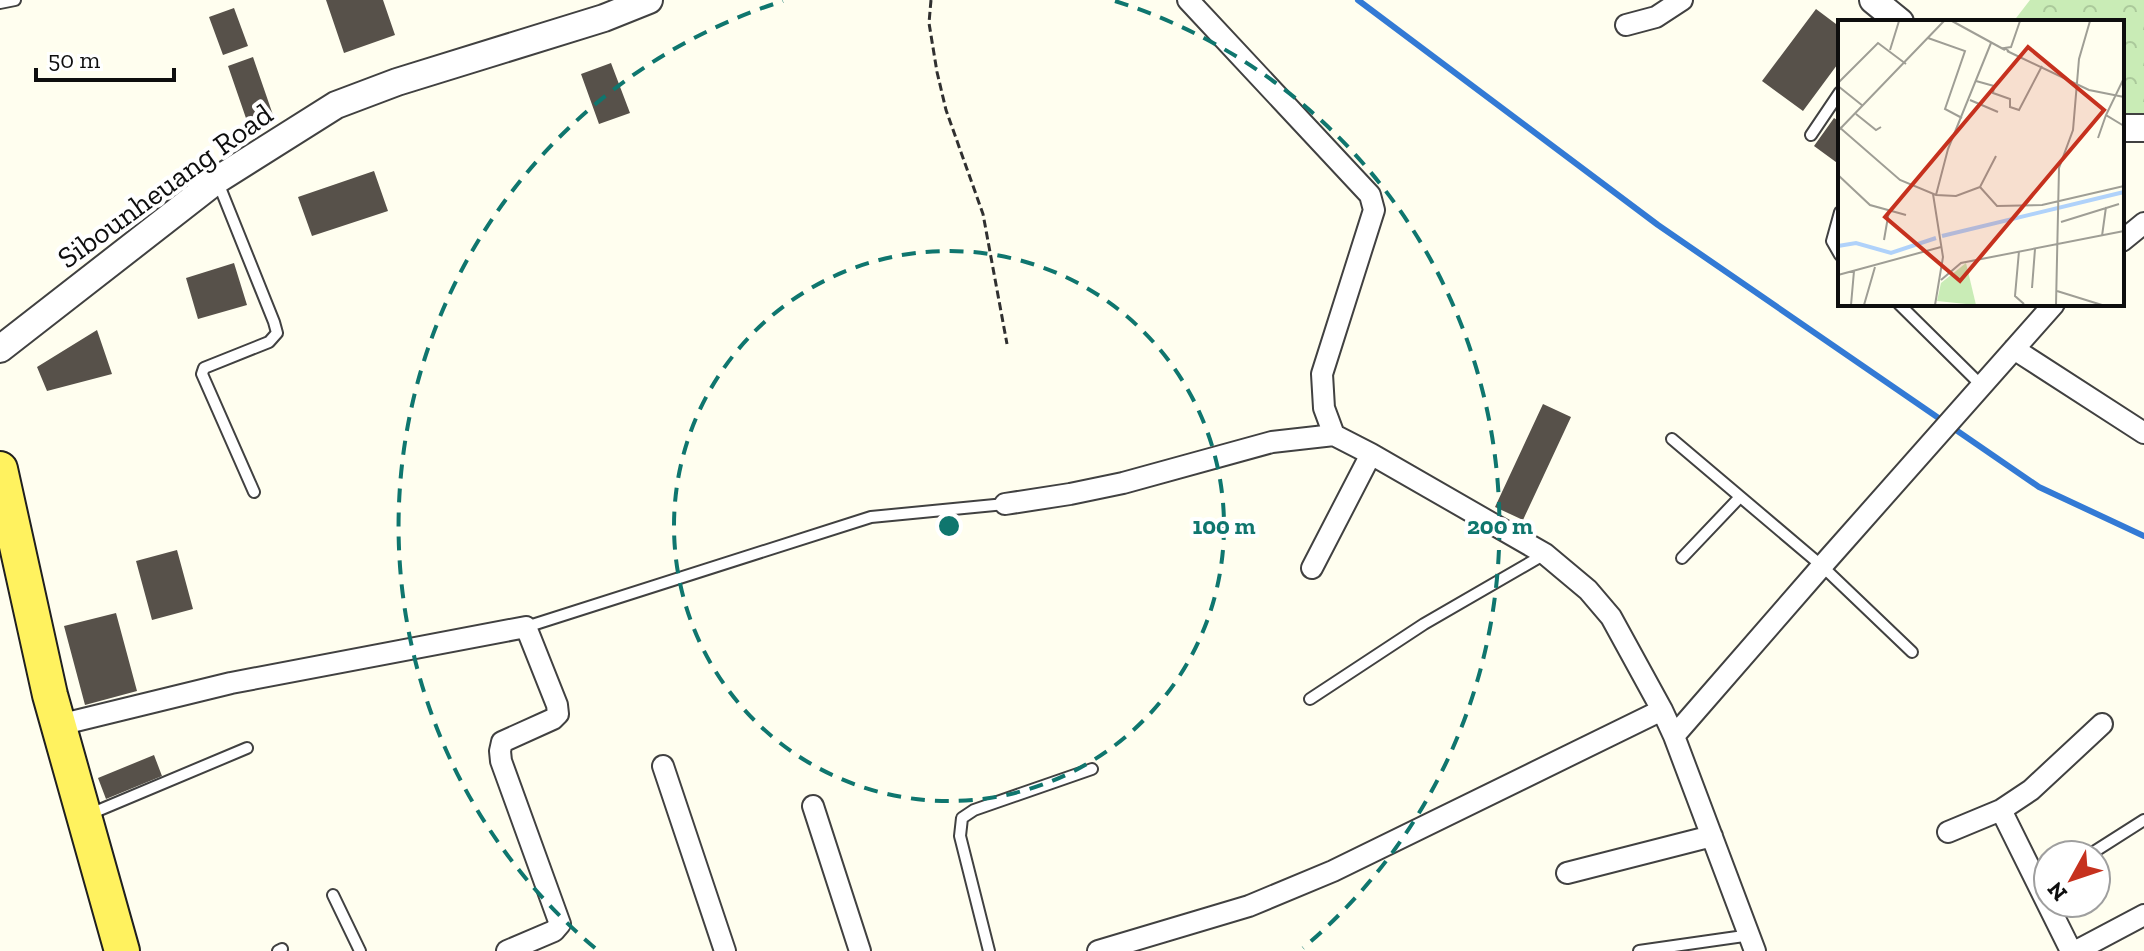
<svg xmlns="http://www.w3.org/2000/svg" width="2144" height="951" font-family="'Zilla Slab',serif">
  <defs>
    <pattern id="park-crowns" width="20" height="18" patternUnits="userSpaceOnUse" patternTransform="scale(2)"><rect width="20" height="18" fill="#c9ecb6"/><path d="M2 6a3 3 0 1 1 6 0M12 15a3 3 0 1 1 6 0" fill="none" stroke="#abc99b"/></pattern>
  </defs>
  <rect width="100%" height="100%" fill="#fffeef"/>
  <!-- park -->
  <path fill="url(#park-crowns)" d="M2030,0H2144V122L2122,121V22H2013Z"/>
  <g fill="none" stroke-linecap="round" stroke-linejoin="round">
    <!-- stream -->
    <path stroke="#337ad5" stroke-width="6" d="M1358,0L1658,225L2039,487L2144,536"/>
  </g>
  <!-- building -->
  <path fill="#57514a" d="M326,0H383L395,35L344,53Z
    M234,8L248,46L223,55L209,17Z
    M1816,9L1840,27V61L1803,111L1762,81Z
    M253,57L273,115L248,124L228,66Z
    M611,63L630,113L599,124L581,74Z
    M1834,118L1840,122V165L1814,146Z
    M374,171L388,211L312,236L298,197Z
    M234,263L247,305L198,319L186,278Z
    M97,330L112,374L47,391L37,367Z
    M1543,404L1571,417L1523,520L1495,507Z
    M177,550L193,609L152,620L136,561Z
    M116,613L137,691L85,705L64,626Z
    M154,755L162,776L106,799L98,778Z"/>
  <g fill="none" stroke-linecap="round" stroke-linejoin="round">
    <!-- service casing -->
    <g stroke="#414141" stroke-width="14">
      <path id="service" d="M0,3L15,0
        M1811,135L1840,92
        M217,180L274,322L277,333L269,342L204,368L202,374L254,492
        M1840,212L1832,241L1840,255
        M1899,304L1981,385
        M1672,439L1822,566L1912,652
        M1682,558L1740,497
        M526,627L871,517L1005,504
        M1310,699L1424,624L1545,554
        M90,814L247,748
        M2089,855L2144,820
        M333,895L360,951
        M278,951L282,949
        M989,951L960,836L962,818L974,810L1092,769
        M1639,951L1751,935"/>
    </g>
    <!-- minor casing -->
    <g stroke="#414141" stroke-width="24">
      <path id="minor" d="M1188,0L1370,195L1374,210L1322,374L1324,408L1334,435L1371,454L1545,554L1588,590L1611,617L1662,710L1674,736L1755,951
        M1626,25L1656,17L1682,0
        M2122,241L2144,223
        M2014,349L2144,433
        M1005,504L1070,494L1123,483L1272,442L1334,435
        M1312,568L1371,454
        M59,725L231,683L526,627L557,705L558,714L553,719L502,742L500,751L501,761L560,924L554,931L507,951
        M1674,736L1822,566L2054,304
        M663,766L725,951
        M813,806L860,951
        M2001,810L2071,951
        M1948,832L2001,810L2031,790L2102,724
        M1567,873L1712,836
        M1098,951L1249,906L1333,871L1662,710
        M2076,951L2144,915"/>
    </g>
    <!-- tertiary casing -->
    <g stroke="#414141" stroke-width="30">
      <path id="tertiary" d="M1873,0L1900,22
        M2122,128H2144
        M0,349L217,180L336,105L397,82L604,18L649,0"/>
    </g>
    <!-- primary casing -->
    <g stroke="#1f1f1f" stroke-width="38">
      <path id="primary" d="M0,469L50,695L122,951"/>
    </g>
    <!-- path -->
    <path stroke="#303030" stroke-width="3" stroke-dasharray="8 4" stroke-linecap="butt" d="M931,0L929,23L937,72L946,110L983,214L1007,344"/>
    <!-- service -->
    <use href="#service" stroke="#fff" stroke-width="10"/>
    <!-- minor -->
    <use href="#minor" stroke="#fff" stroke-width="20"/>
    <!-- tertiary -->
    <use href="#tertiary" stroke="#fff" stroke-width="26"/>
    <!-- primary -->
    <use href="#primary" stroke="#fff25f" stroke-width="34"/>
  </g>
  <!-- distance rings -->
  <g fill="none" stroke="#0f766e" stroke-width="4" stroke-dasharray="14 10">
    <circle cx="949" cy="526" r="275"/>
    <path d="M595 948A551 551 0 0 1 783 1M1115 1A551 551 0 0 1 1303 948"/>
  </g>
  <g text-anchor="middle" stroke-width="8" stroke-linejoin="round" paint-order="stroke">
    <!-- street labels -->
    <g font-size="30" fill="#0e0e0e" stroke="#fff">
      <text transform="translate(165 186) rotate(-36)" y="10">Sibounheuang Road</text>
    </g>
  </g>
  <!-- overview -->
  <g transform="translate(1838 20)">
    <rect width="286" height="286" fill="#fffeef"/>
    <path d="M128,243L138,285L99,281L103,263Z" fill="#c9ecb6"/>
    <path fill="none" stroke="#b0d2fa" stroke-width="4" d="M104,216L286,172M0,226L18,223L53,233L98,218"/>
    <path fill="none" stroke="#9f9e95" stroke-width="2" d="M114,1L167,30M90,18L127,31L107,89L124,98M52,30L61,1M169,31L251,70L286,77M171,31L166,28L173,27L182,1M286,58L268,95L286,106M138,61L156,66L155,73L172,79V87L181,90L204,46M0,63L40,23L68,44M0,66L25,86M132,80L160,92M18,94L38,110L43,107M0,106L62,160L98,175L118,176L142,167L159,186L204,185L286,166M0,111L106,1M260,118L268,95M0,155L32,185L68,195M142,167L158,136M95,174L105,237L97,285M98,175L110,129L153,23M223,202L281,184M264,216L268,187M46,220L51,191M181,231L177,276L186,284M0,255L103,227M103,260L123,243L286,211M194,268L197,229M219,271L264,285M13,285L16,251M26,285L37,247M218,285L221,148L235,110L241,39L252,1"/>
    <path fill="#c6311e" fill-opacity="0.15" stroke="#c6311e" stroke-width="4" d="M190,27L266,90L122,261L47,197Z"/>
    <rect width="286" height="286" fill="none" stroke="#0e0e0e" stroke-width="4"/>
  </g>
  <circle cx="949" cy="526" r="12" fill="#0f766e" stroke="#fff" stroke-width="4"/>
  <g font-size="24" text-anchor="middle" font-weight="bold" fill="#0f766e" stroke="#fff" stroke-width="8" stroke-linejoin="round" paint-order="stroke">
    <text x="1224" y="534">100 m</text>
    <text x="1500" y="534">200 m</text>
  </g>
  <!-- north arrow -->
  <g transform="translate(2072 879) rotate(230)"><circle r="38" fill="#ffffff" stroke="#9f9f9f" stroke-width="2"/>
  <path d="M0-6L14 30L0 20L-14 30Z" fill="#c6311e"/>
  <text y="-12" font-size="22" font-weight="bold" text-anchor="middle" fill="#0e0e0e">N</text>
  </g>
  <!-- scale -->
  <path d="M36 68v12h138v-12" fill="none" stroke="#0e0e0e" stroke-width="4"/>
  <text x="48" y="68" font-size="24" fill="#0e0e0e" stroke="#ffffff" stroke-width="6" paint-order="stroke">50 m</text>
</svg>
